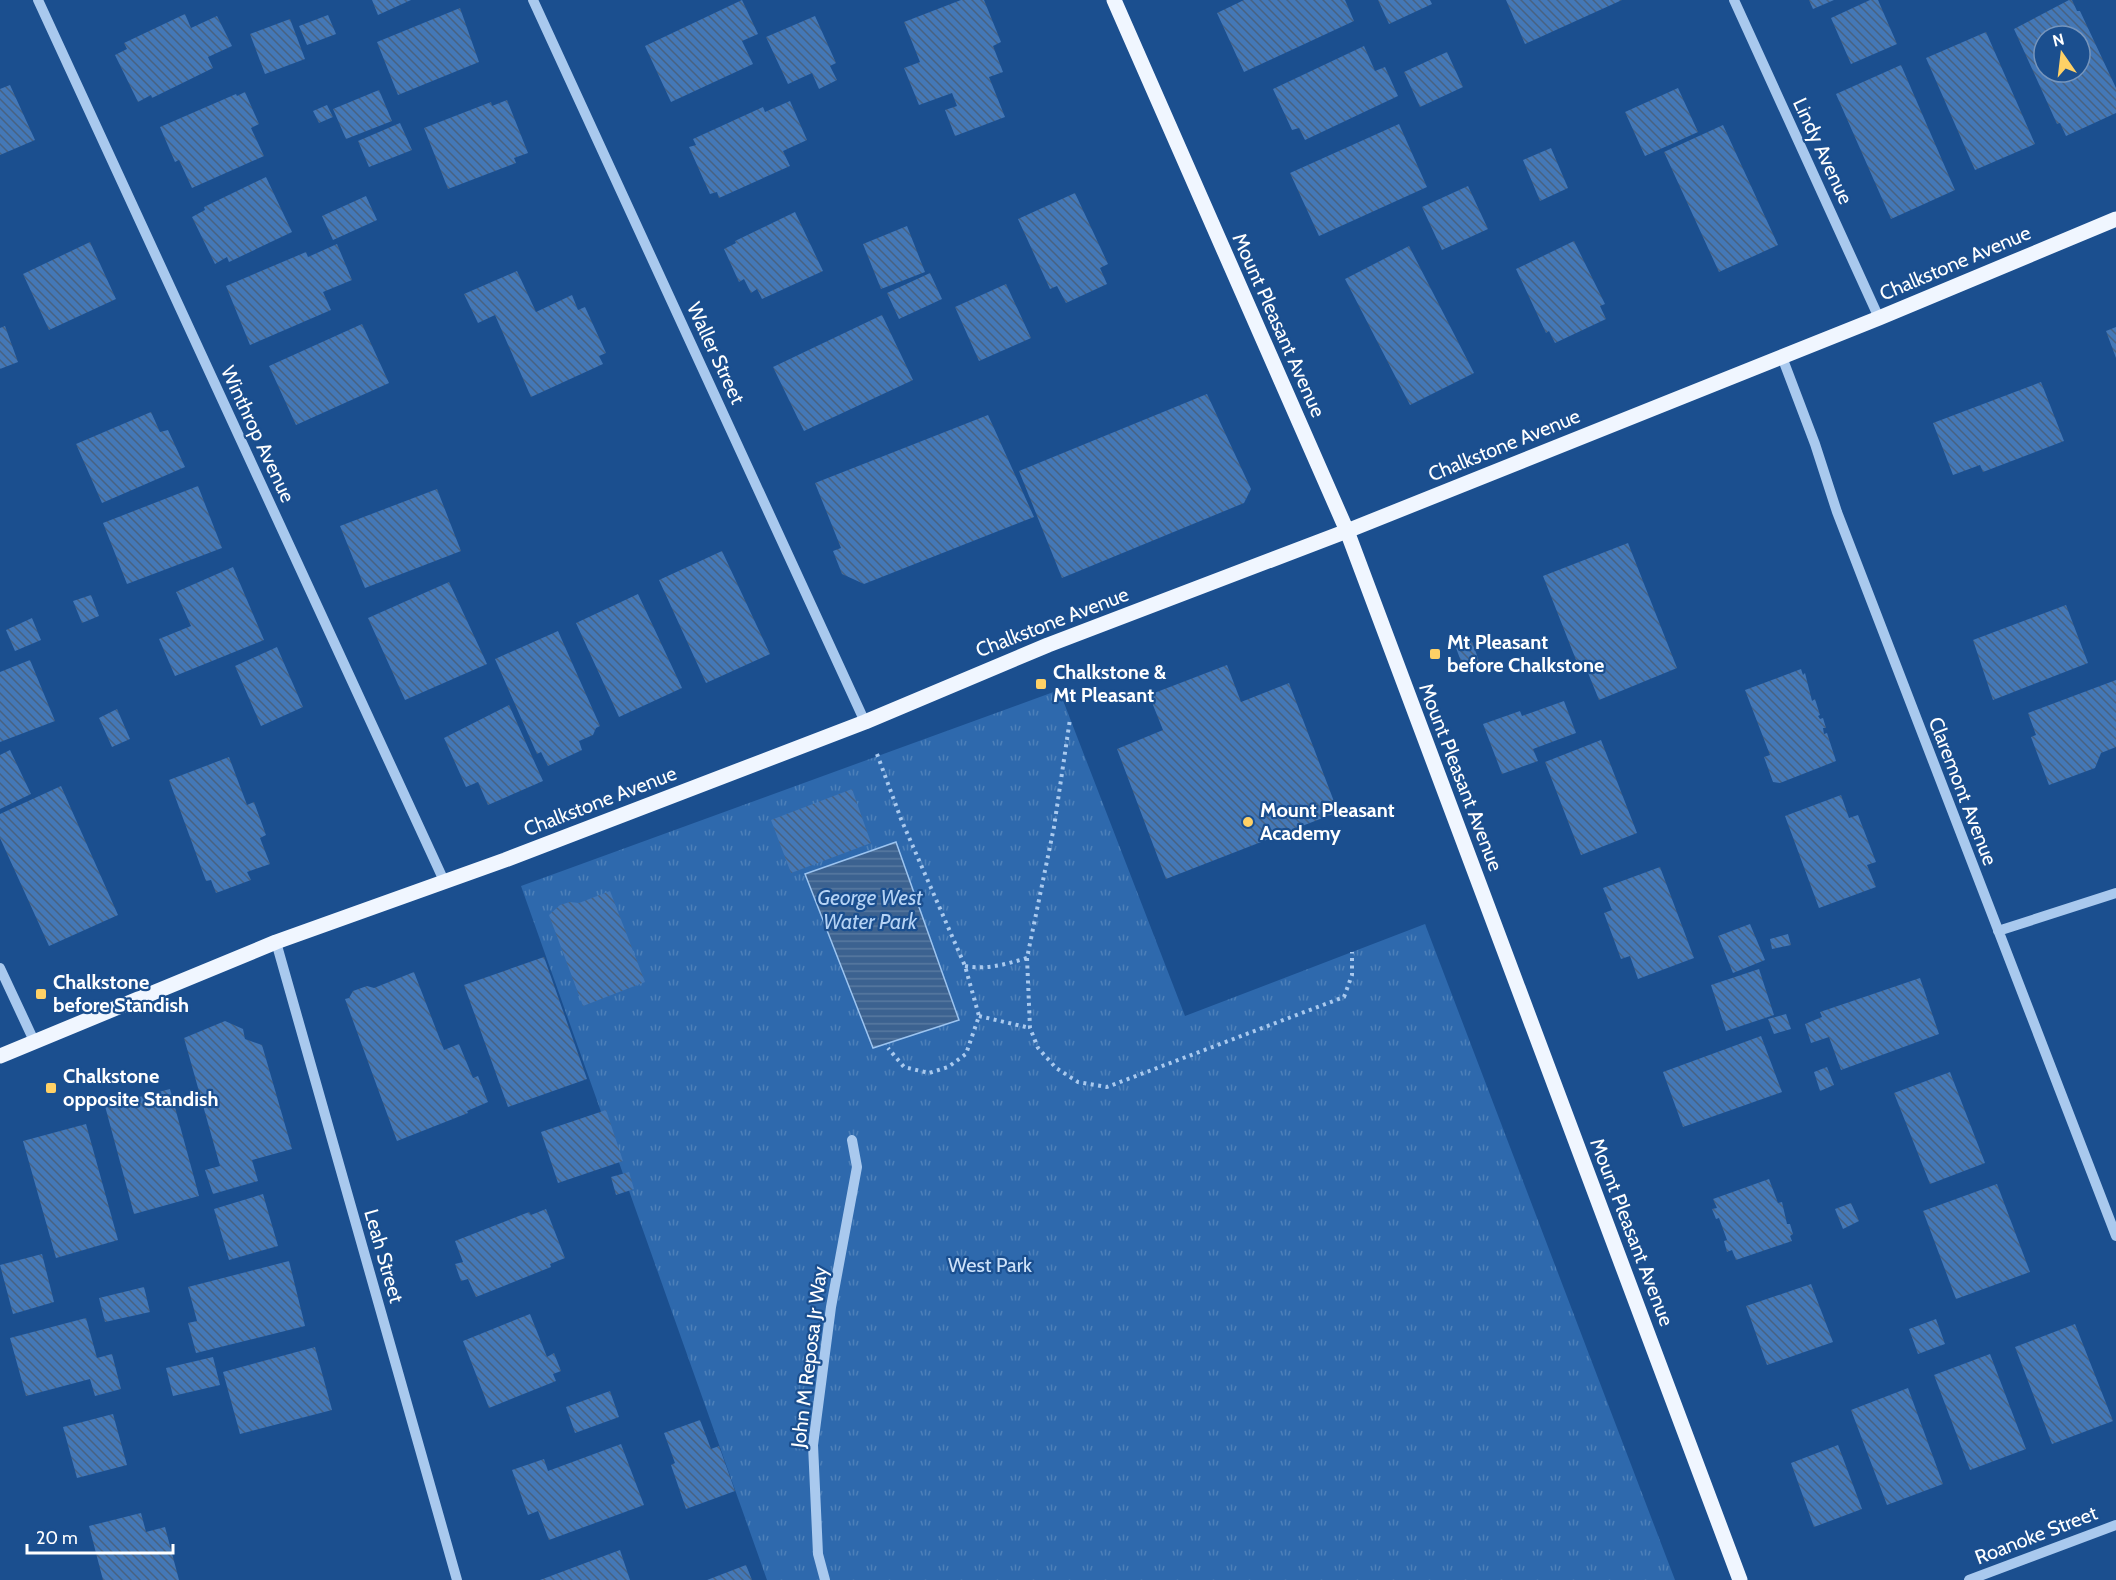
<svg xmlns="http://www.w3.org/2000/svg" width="2116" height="1580" font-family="Cabin,sans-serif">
  <defs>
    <pattern id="park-tufts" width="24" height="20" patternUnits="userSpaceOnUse" patternTransform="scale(1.5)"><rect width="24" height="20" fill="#2e69ad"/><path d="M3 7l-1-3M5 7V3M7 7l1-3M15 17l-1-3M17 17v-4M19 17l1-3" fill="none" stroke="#4d80b9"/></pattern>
    <pattern id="water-rules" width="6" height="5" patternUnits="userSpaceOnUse" patternTransform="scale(1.5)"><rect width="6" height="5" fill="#3c6290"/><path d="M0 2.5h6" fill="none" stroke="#597aa1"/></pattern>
    <pattern id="building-back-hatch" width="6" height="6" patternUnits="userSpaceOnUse" patternTransform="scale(1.5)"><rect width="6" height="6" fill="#4478b7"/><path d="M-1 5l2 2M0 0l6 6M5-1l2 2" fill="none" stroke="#486282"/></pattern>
  </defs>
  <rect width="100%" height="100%" fill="#1b4f8f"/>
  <!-- park -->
  <path fill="url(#park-tufts)" d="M1059,690L1185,1016L1425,924L1675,1580H767L521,886Z"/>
  <!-- water -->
  <path fill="url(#water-rules)" stroke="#9cc4f0" stroke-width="1.5" d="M896,842L959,1020L873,1048L805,874Z"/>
  <!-- building -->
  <path fill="url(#building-back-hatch)" fill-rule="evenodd" d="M372,0H411L378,15Z
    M742,0L758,34L742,41L753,64L671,102L645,46Z
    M961,0H984L1001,42L993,46L1003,72L989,77L1005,117L955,136L945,110L957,106L952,93L919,105L904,68L920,62L904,22Z
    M1244,0H1345L1354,21L1244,72L1217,13Z
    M1378,0H1430L1432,4L1389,24Z
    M1506,0H1622L1525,44Z
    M1809,0H1834L1813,9Z
    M1870,0H1878L1897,44L1851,64L1831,18Z
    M2069,0H2072L2077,11H2080L2116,88V113L2066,136L2060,123L2057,124L2014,29ZM2044,36H2080V72H2044Z
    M460,8L479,62L398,95L377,42Z
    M185,14L191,28L217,16L232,46L208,57L213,68L152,98L151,95L138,102L115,55L127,49L124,43Z
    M328,15L336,34L307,45L299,26Z
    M815,16L836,63L830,66L837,80L819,89L812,73L788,84L766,37Z
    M290,19L305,59L265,74L250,34Z
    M1986,32L2035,144L1975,170L1926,58Z
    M1364,46L1375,71L1385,67L1398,96L1305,140L1299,128L1292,130L1273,89Z
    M1447,52L1463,87L1420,107L1404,72Z
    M1901,65L1955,190L1891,219L1836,94Z
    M10,85L35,140L0,155V89Z
    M1678,88L1698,132L1645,156L1625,112Z
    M379,90L392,121L346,139L333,109Z
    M245,92L259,124L251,128L264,156L192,188L179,160L175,162L160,127L236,94L237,96Z
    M507,100L528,153L514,158L516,163L448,189L424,128L491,102L492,106Z
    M790,101L807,140L783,151L790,166L719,198L717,192L710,194L689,147L696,145L693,139L763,107L765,112Z
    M327,105L333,117L319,123L313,111Z
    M400,123L412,150L369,167L358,141Z
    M1399,124L1427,187L1319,236L1290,173Z
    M1723,125L1778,245L1719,272L1664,152Z
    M1551,148L1568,188L1540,201L1523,160Z
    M266,177L292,232L229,262L227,257L215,264L192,217L205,210L204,207Z
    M1468,186L1488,229L1442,250L1422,207Z
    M1075,193L1108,264L1100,268L1107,284L1066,303L1057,286L1050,289L1018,219Z
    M366,196L377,220L333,240L322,216Z
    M795,212L823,271L762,299L757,289L751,293L744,279L739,282L724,249L736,243L735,241Z
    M907,226L925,272L881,289L863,244Z
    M1574,241L1605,304L1600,306L1606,319L1555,343L1549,331L1546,333L1516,269Z
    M90,242L116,299L49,330L23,274Z
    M337,244L352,280L323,292L331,310L250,345L226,286L306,252L308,257Z
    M1409,246L1474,373L1410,405L1345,279Z
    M517,271L536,312L572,295L578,310L585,307L606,353L599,356L603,364L531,397L495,315L478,323L464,294Z
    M930,273L942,299L899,319L887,293Z
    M1006,284L1031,338L979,361L955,307Z
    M882,315L913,380L804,431L773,367Z
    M362,324L389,383L296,425L269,366Z
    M5,326L18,362L0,369V328Z
    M2116,327V358L2106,331Z
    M2041,382L2064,441L1983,472L1980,465L1953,475L1933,423Z
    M1207,394L1251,489L1244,503L1062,578L1019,471Z
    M151,412L160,432L168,430L185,467L102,503L76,444Z
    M988,415L1034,517L864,584L842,574L833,551L841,548L815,483Z
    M198,486L222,548L127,584L103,523Z
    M437,489L461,551L365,588L340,526Z
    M1628,543L1677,668L1599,700L1584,663L1578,665L1543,576Z
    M722,551L770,654L706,683L659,580Z
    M233,567L264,640L175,676L159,639L191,626L176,592Z
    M449,582L487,664L405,700L368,618Z
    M638,594L682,688L619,717L576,623Z
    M91,595L99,616L82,623L73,601Z
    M2066,605L2088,663L1993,700L1973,640Z
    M32,618L41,640L15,651L6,630Z
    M558,631L600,726L596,728L593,735L579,741L582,750L548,766L541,752L537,754L495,659Z
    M1471,639L1479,661L1463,667L1455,645Z
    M277,647L303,707L261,726L235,666Z
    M30,660L55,721L0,742V672Z
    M1227,665L1241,702L1289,683L1338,812L1166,879L1117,749L1163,730L1149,695Z
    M1801,669L1803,675L1805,673L1812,701L1815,699L1820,715L1818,716L1820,719L1823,718L1826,728H1823L1824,734L1827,733L1836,761L1780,783L1773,782L1764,757L1770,755L1745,690Z
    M2116,680V747L2101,753L2095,768L2049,785L2031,737L2036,735L2028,713Z
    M1564,701L1576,733L1533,749L1538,761L1502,774L1483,724L1520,711L1522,716Z
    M509,705L543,781L488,805L478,782L466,787L444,738Z
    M117,709L130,739L112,747L99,718Z
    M1601,740L1637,833L1581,855L1545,762Z
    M10,750L31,794L0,809V755Z
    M229,757L247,805L254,802L266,835L260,838L270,864L247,872L251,880L216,893L211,880L206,881L169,780Z
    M61,786L118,915L49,946L0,838V814Z
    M852,789L871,843L791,873L771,820Z
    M1841,795L1849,818L1858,815L1876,862L1867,865L1876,887L1819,908L1785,816Z
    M1660,867L1694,958L1638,979L1630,956L1621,959L1604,913L1612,910L1603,888Z
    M610,891L645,982L583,1006L549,915L560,905L570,902L579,903Z
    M1750,924L1765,960L1733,973L1718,936Z
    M1788,934L1791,945L1772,949L1770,939Z
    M544,957L587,1079L508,1107L464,985Z
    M1759,969L1774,1015L1726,1031L1711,985Z
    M414,972L444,1050L459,1044L473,1078L478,1076L488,1102L467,1111L468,1113L397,1141L345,999L349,998L353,991L367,986L374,988Z
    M1920,978L1939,1034L1841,1070L1829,1037L1811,1043L1805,1024L1822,1017L1820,1012Z
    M1786,1014L1791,1029L1774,1034L1768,1019Z
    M225,1021L243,1029L245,1039L262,1045L292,1149L252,1160L258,1181L213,1194L205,1170L220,1166L184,1038Z
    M1761,1036L1782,1092L1683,1127L1663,1072Z
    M1827,1067L1834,1085L1820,1091L1814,1072Z
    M1950,1072L1985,1163L1930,1184L1894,1093Z
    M170,1089L199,1196L134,1214L105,1106Z
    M606,1110L623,1161L558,1183L541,1132Z
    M86,1124L118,1240L56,1258L23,1141Z
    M629,1172L634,1189L616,1195L611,1177Z
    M1769,1179L1778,1203L1782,1202L1787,1224H1790L1793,1234L1790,1236L1792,1241L1736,1260L1732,1250L1727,1252L1724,1241L1727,1240L1719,1218L1716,1219L1712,1209L1717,1208L1713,1199Z
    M1997,1184L2030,1272L1956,1299L1923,1211Z
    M263,1194L278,1246L229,1260L214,1209Z
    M1851,1203L1859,1221L1843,1229L1835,1209Z
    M546,1209L565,1258L550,1264L551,1267L476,1297L468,1279L461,1281L455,1264L463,1262L455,1241L529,1212L531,1215Z
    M42,1254L54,1302L13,1314L0,1265Z
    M289,1261L305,1326L196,1353L188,1323L197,1321L188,1287Z
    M1811,1284L1833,1342L1767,1365L1746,1306Z
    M144,1287L150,1312L105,1322L99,1298Z
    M530,1314L547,1357L554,1353L561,1371L553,1374L556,1381L489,1408L463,1341Z
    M86,1318L97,1358L112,1354L121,1389L95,1396L90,1379L26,1396L10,1338Z
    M1936,1319L1945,1344L1918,1354L1909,1329Z
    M2075,1324L2113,1421L2052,1444L2015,1347Z
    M315,1347L332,1410L240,1434L223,1372Z
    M1990,1354L2026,1449L1970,1470L1934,1375Z
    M213,1357L220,1385L173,1396L166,1368Z
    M1908,1388L1943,1484L1887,1505L1851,1410Z
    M610,1391L619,1417L575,1433L566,1407Z
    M113,1414L127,1465L77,1478L63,1427Z
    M700,1420L711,1449L719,1446L735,1491L686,1509L671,1465L675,1463L664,1433Z
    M621,1444L644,1505L549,1540L538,1511L528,1515L512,1470L544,1459L548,1471Z
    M1838,1445L1862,1509L1814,1527L1791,1463Z
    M141,1513L146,1532L165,1527L179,1580H103L89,1526Z
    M620,1550L630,1580H540Z
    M746,1565L752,1580H707Z"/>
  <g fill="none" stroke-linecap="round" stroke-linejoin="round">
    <!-- path -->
    <path stroke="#a9c9ee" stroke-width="4" stroke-dasharray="3 4.5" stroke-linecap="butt" d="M877,754L901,819L965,966L979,1016L966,1054L948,1067L929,1073L904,1067L888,1048
      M1027,958L1030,1028L1038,1048L1056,1068L1078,1082L1107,1087L1344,997L1352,975V952
      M965,966C988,970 1006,964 1027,958L1054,827L1070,719
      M979,1016L1030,1028"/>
    <!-- minor -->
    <path stroke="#a9c9ee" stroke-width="10" d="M38,0L445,883
      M533,0L865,722
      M1734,0L1879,318
      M1782,357L1815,444L1837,512L2116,1236
      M1998,931L2116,893
      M276,942L457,1580
      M0,968L35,1043
      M825,1580L818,1554L813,1445L831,1307L857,1167L852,1140
      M1969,1580L2116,1525"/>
    <!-- major -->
    <path stroke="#f0f6ff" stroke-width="15" d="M1114,0L1347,531L1740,1580
      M0,1056L276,942L505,860L865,722L1048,645L1347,531L1879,318L2116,219"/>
  </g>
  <!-- markers -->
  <g fill="#ffd166" stroke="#1b4f8f" stroke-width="2">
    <rect x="1429" y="648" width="12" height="12" rx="3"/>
    <rect x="1035" y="678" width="12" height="12" rx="3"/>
    <circle cx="1248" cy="822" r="6"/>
    <rect x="35" y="988" width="12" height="12" rx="3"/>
    <rect x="45" y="1082" width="12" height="12" rx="3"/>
  </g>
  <g text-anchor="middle" stroke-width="4.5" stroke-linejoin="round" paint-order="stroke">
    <!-- street labels -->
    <g font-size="20" fill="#fff" stroke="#1b4f8f">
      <text transform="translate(1823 151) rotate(65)" y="7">Lindy Avenue</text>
      <text transform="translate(1955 263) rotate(-23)" y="7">Chalkstone Avenue</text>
      <text transform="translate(1279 325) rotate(66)" y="7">Mount Pleasant Avenue</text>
      <text transform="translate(716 353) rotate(65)" y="7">Waller Street</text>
      <text transform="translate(258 434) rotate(65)" y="7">Winthrop Avenue</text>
      <text transform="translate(1504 445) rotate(-22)" y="7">Chalkstone Avenue</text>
      <text transform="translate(1052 622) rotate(-21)" y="7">Chalkstone Avenue</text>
      <text transform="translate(1461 777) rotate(69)" y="7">Mount Pleasant Avenue</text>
      <text transform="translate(1963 791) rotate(69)" y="7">Claremont Avenue</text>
      <text transform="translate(600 801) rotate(-21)" y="7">Chalkstone Avenue</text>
      <text transform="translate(1632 1232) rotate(69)" y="7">Mount Pleasant Avenue</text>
      <text transform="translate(384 1256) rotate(74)" y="7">Leah Street</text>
      <text transform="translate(809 1357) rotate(-83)" y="7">John M Reposa Jr Way</text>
      <text transform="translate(2036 1535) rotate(-21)" y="7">Roanoke Street</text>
    </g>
    <!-- poi labels -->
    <g font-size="20" font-weight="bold" fill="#fff" stroke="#1b4f8f" text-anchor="start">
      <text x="1447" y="649">Mt Pleasant<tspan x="1447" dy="23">before Chalkstone</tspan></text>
      <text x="1053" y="679">Chalkstone &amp;<tspan x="1053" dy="23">Mt Pleasant</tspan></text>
      <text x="1260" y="817">Mount Pleasant<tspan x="1260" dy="23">Academy</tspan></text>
      <text x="53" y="989">Chalkstone<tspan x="53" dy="23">before Standish</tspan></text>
      <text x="63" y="1083">Chalkstone<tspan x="63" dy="23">opposite Standish</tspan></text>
    </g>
    <!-- park labels -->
    <g font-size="20" fill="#cfe3fa" stroke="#1b4f8f">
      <text x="990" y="1272">West Park</text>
    </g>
    <!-- water labels -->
    <g font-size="21" font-style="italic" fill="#b5d3f5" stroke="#1b4f8f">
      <text x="870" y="905">George West<tspan x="870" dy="24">Water Park</tspan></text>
    </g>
  </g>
  <!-- north arrow -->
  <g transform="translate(2062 54) rotate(346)"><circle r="28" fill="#1b4f8f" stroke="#7695bc" stroke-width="1.5"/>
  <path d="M0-4.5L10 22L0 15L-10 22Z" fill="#ffd166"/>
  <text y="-9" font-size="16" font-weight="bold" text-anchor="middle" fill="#ffffff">N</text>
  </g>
  <!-- scale -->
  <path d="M27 1544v9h146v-9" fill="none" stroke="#ffffff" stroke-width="3"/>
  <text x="36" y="1544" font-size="18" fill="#ffffff" stroke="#1b4f8f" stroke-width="4.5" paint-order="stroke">20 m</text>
</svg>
